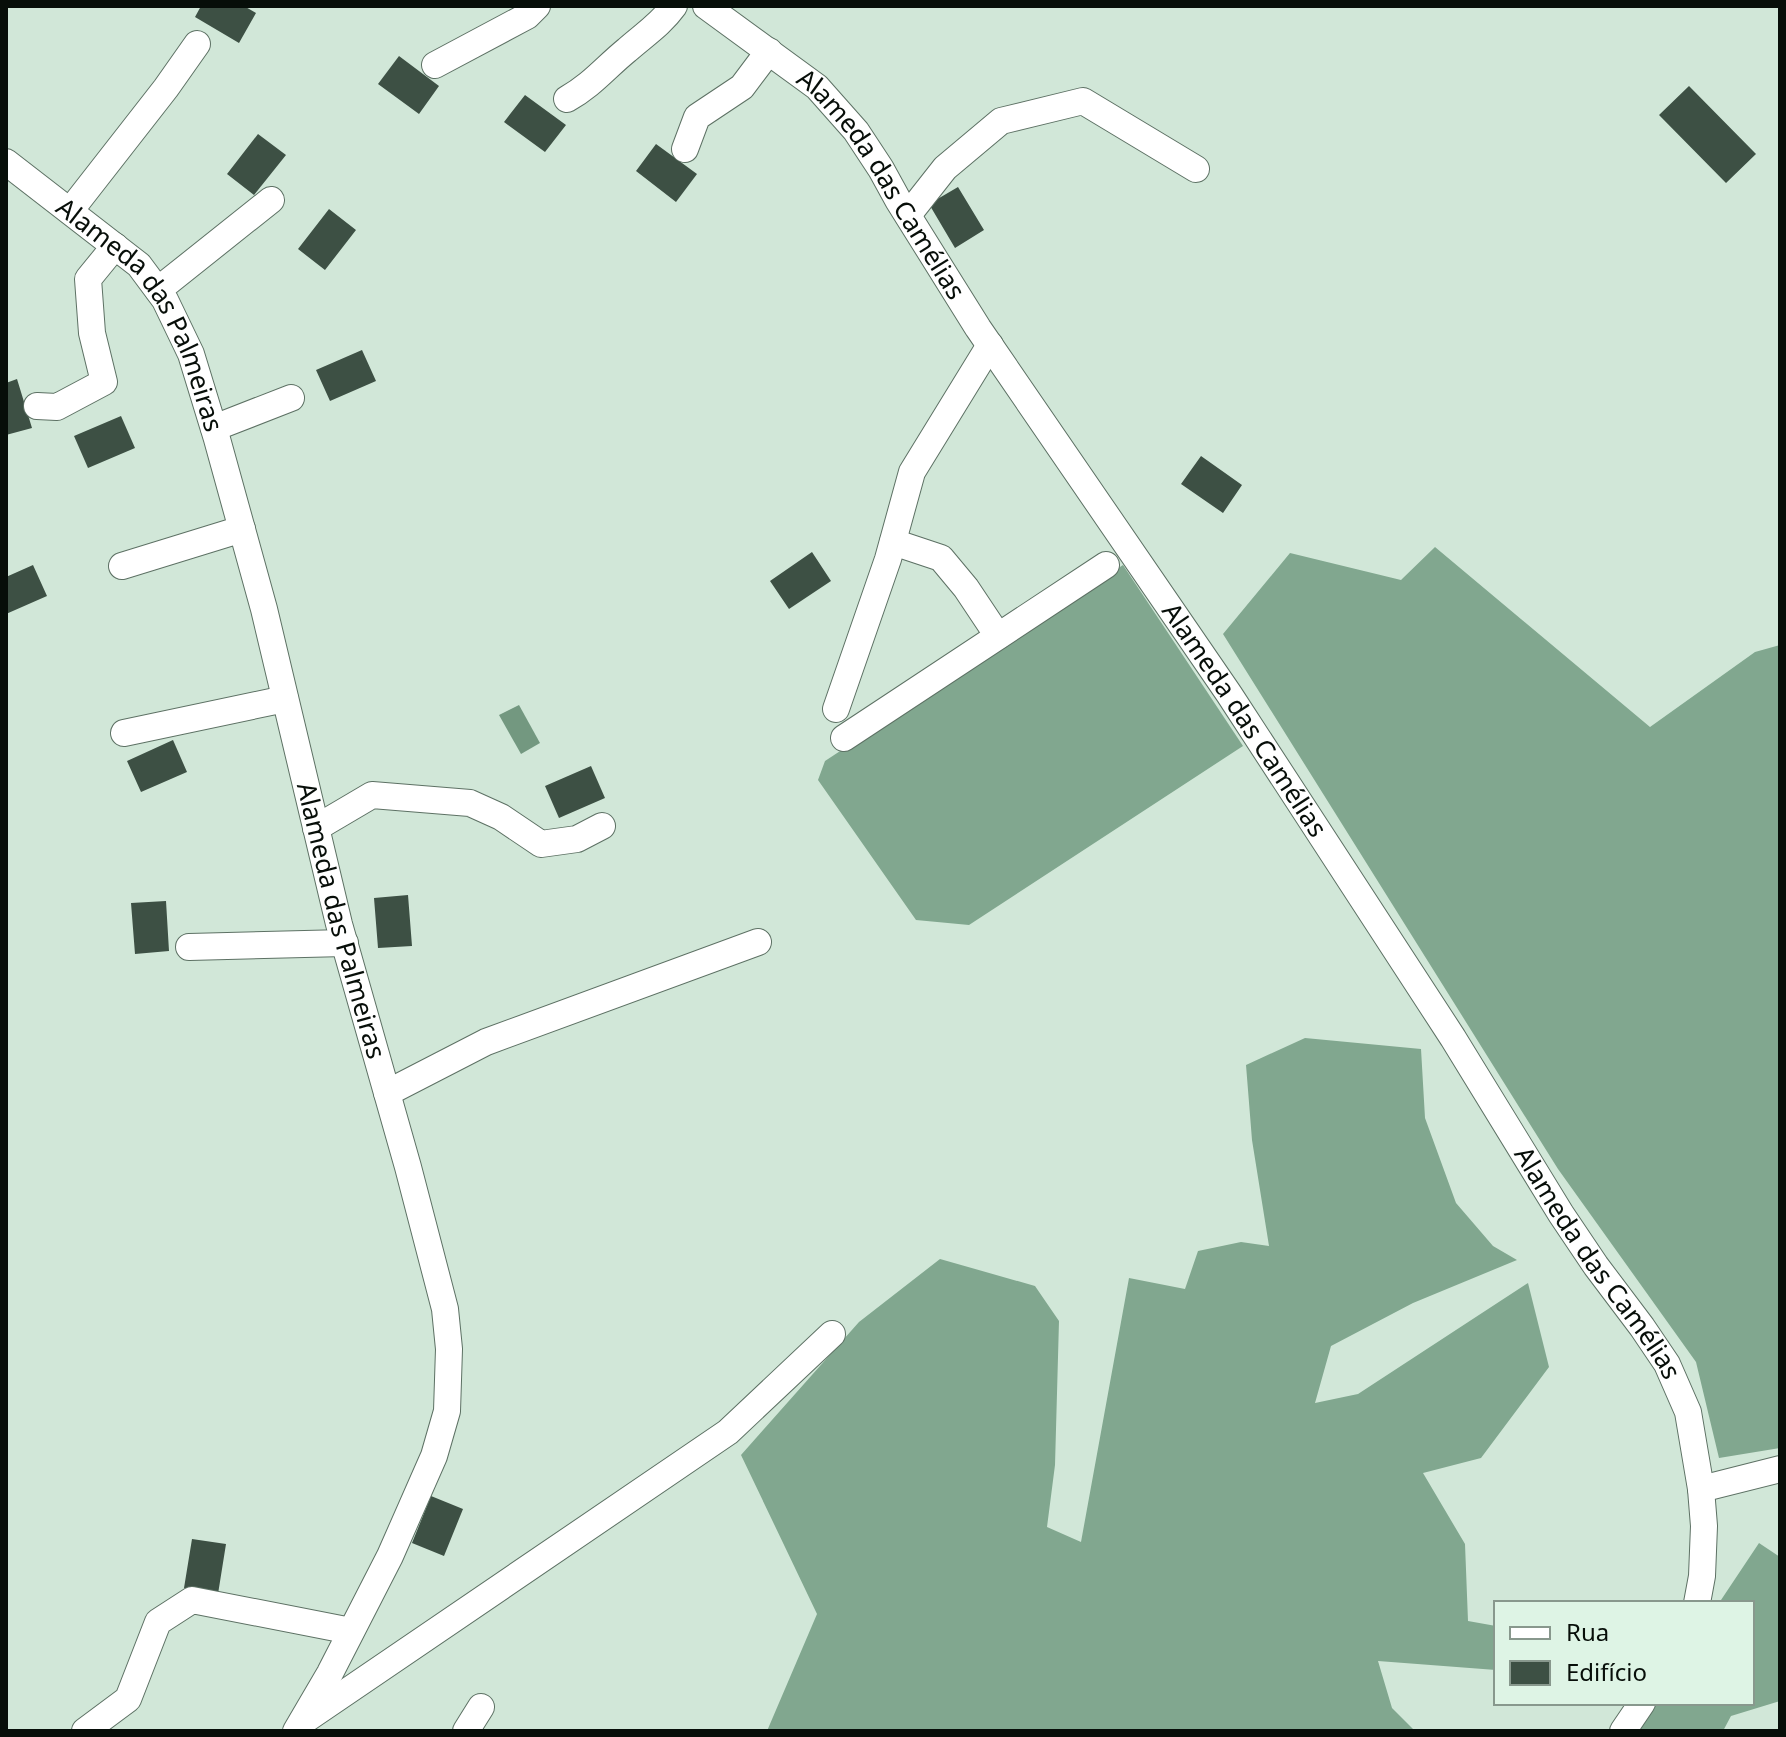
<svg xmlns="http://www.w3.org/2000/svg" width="1786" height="1737" font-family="'Noto Sans',sans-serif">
  <rect width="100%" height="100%" fill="#d1e7d8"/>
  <!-- forest -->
  <path fill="#81a78f" d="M1435,547L1650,727L1755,652L1780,645V1448L1719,1458L1696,1362L1558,1169L1223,634L1290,553L1401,580Z
    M1123,565L1243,746L969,925L916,920L818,780L825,761Z
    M1305,1038L1421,1049L1425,1118L1456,1203L1493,1246L1517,1260L1413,1303L1331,1346L1315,1403L1358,1394L1528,1283L1549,1367L1481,1458L1423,1473L1465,1544L1468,1621L1496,1626V1670L1378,1661L1392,1708L1415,1731H767L817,1614L741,1455L859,1322L940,1259L1035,1286L1059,1321L1055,1465L1047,1527L1081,1542L1129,1278L1185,1289L1198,1251L1241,1242L1269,1246L1252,1140L1246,1065Z
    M1759,1543L1780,1557V1701L1731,1716L1723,1731H1637L1655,1703H1752V1603H1719Z"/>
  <!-- water -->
  <path fill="#739880" d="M519,705L540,743L521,754L499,715Z"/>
  <!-- building -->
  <path fill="#3d5044" d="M201,6H244L256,13L239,43L195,17Z
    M399,56L439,86L419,114L378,84Z
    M1689,86L1756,154L1726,183L1659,115Z
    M525,95L566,125L545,152L504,122Z
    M258,134L286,155L254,195L227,174Z
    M656,144L697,174L676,202L636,171Z
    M958,187L984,230L955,248L929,204Z
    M329,209L356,230L325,270L298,249Z
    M362,350L376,381L330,401L316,370Z
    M17,379L32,428L6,435V383Z
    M121,416L135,448L88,468L74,436Z
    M1201,456L1242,485L1223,513L1181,484Z
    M812,552L831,581L789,609L770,581Z
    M33,565L47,596L6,614V577Z
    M173,740L187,772L141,792L127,761Z
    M591,766L605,798L559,818L545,786Z
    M408,895L412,946L378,948L374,898Z
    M166,901L169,951L135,954L131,903Z
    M431,1496L463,1509L444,1556L412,1543Z
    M192,1539L226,1544L218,1594L184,1588Z"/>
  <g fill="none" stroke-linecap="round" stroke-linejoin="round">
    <!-- minor casing -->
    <g stroke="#5d7164" stroke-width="28">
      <g id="minor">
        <path id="s1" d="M706,6L817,87L856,131L881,169L898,200L978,328L1229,694L1453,1038L1561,1214L1596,1266L1642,1327L1667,1364L1688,1412L1701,1489L1704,1526L1702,1576L1697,1603"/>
        <path d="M435,65L527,16L537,6"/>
        <path d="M567,99C592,85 606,67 627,50C644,35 661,24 674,6"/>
        <path d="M685,149L697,117L742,87L769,51"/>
        <path id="s2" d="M6,162L139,265L165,300L191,354L217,439L264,609L339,924L408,1167L445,1309L449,1349L447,1411L434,1456L390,1556L330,1673L296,1731"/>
        <path d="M70,211L166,88L197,44"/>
        <path d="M908,215L945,168L1001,121L1083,101L1196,169"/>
        <path d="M158,290L271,200"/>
        <path d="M37,406L57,407L104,382L92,333L88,279L115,246"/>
        <path d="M214,428L291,398"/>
        <path d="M893,542L941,558L966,588L998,636"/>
        <path d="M122,566L242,529"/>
        <path d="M836,709L888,559L912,472L990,345"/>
        <path d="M124,733L285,699"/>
        <path d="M844,738L1106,565"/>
        <path d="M316,828L372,795L470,803L501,817L541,844L577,839L602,826"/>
        <path d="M189,947L345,943"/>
        <path d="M387,1093L486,1042L758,942"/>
        <path d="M1701,1489L1780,1469"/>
        <path d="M308,1718L728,1432L832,1334"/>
        <path d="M85,1731L128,1699L158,1622L192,1600L351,1631"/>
        <path d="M466,1731L481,1707"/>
        <path d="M1623,1731L1642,1703"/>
      </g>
    </g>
    <!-- minor -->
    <use href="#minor" stroke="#fff" stroke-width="26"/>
  </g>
  <g text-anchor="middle" stroke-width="8" stroke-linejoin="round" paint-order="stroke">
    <!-- street labels -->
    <g font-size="26" fill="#070e09" stroke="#def4e5">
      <text dy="9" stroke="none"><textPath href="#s1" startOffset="254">Alameda das Camélias</textPath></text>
      <text dy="9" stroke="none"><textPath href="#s2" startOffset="210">Alameda das Palmeiras</textPath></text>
      <text dy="9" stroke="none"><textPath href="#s1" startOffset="902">Alameda das Camélias</textPath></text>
      <text dy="9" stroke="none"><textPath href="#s2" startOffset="858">Alameda das Palmeiras</textPath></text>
      <text dy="9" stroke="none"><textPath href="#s1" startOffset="1550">Alameda das Camélias</textPath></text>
    </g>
  </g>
  <!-- border -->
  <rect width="1786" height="1737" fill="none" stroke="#070e09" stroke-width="16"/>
  <!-- legend -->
  <rect x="1494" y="1601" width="260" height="104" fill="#def4e5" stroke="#88988d" stroke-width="2"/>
  <rect x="1510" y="1627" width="40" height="12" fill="#ffffff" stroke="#88988d" stroke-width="2"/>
  <text x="1566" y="1641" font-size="24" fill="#070e09">Rua</text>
  <rect x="1510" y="1661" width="40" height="24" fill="#3d5044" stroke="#88988d" stroke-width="2"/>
  <text x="1566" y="1681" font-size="24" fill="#070e09">Edifício</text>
</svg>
